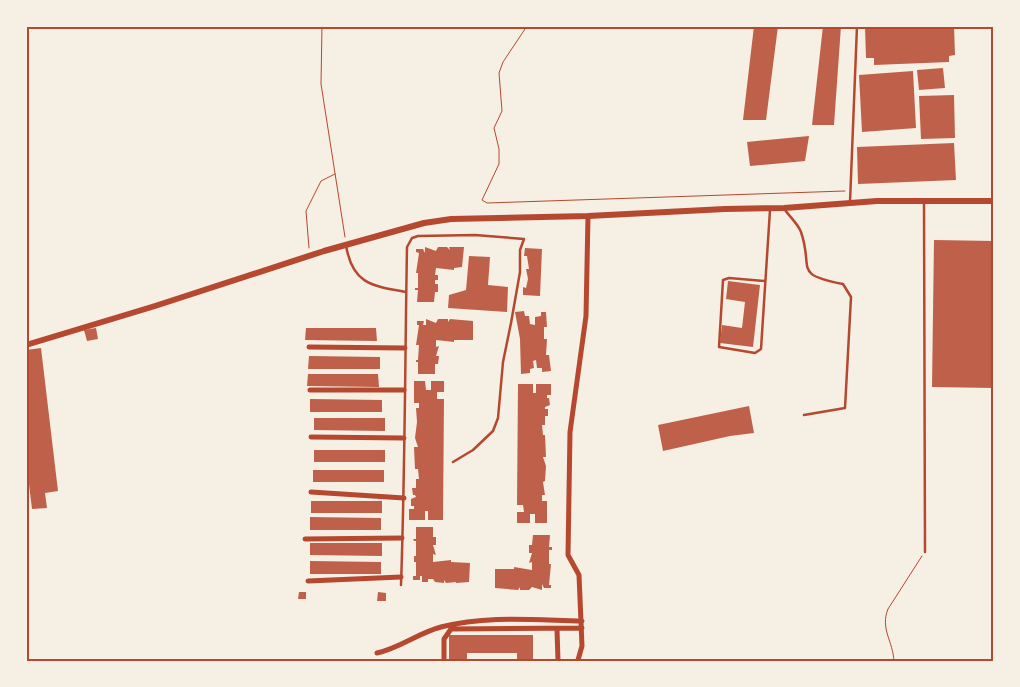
<svg xmlns="http://www.w3.org/2000/svg" width="1020" height="687" font-family="'Titillium Web',sans-serif">
  <rect width="100%" height="100%" fill="#f6efe4"/>
  <!-- building -->
  <path fill="#bf614a" d="M754,26H778L766,120H743Z
    M823,26H841L834,125H812Z
    M865,26H954L955,55L949,56V62L874,65V58H866Z
    M943,68L945,88L919,90L917,70Z
    M913,71L916,128L862,132L859,75Z
    M954,95L955,138L921,139L919,96Z
    M809,136L805,161L750,166L747,142Z
    M954,143L956,180L858,184L857,147Z
    M934,240L994,241V388L932,387Z
    M425,247L436,251L438,247H447L450,250L449,247H464L462,267L454,268V270L436,268L435,275H438V280H435V284H438V292H435L434,302H417L418,290H415V288H418V273H416L419,253L416,252V249H423L425,253Z
    M525,248L542,249L540,296L523,295V287L526,288L528,279L526,269H529L527,256H524Z
    M469,256L490,257L488,285L508,287L507,312L448,308L449,295L466,290Z
    M728,281L760,285L753,347L720,343L722,325L742,328L745,302L726,299Z
    M524,311L525,316H529L530,324L535,325V317L541,316V312H546L547,327H544V339H547L546,355H549L551,371L542,372V368H537L536,360L533,361L534,368L530,369V373L521,374L520,339L515,312Z
    M426,319L436,323L438,319H448V322L450,319L473,321V340H454V342L436,340V347L439,346L436,356H439L438,364H435V374H418V362H416V360H418L419,345H416L419,325H417V321H424L423,325H426Z
    M96,328L98,339L87,341L84,330Z
    M306,328H376L377,341L305,340Z
    M41,348L58,491L45,493L47,508L32,509L26,460V350Z
    M309,356L380,357V369H308Z
    M308,374H378L379,387L307,386Z
    M414,381H425L426,390H431V381H444V392H437V399H444L443,520H428V511H425V520H409V509H414V506H411V499L416,497L415,495H413L412,488H416V479H419L418,469H415L414,447H418L415,438L417,422L416,408H419V403H414Z
    M518,384H533V393H536V384H551V395H547V398H549L550,405L545,407V409H548V416H545V425H542L543,435H545L546,457H543L546,466L545,481L543,482L545,495H542V501H547V523H535V514H530V523H517V512H524L523,505H517Z
    M310,399L382,400V412H310Z
    M749,406L754,433L730,436L663,451L658,425Z
    M314,418H385V431L314,430Z
    M314,450H385V462H314Z
    M313,470H384V482H313Z
    M311,501H382V513H311Z
    M310,517L381,518V530H310Z
    M416,527H433V537H436V545H433L436,555L433,554V562L451,560V562L470,563L469,582L456,583V582L446,583L444,580V583L435,582L433,579H428V582H422V576H420V580H413V576H416V562H414V556H416V541H414L413,539H416Z
    M533,535H550L549,547H552V550H549V564H551L549,585H551V588H544L542,584V590L532,587L529,590H520V587L518,590L495,588V569H514V567L532,570V562L529,563L532,553H529V545H532Z
    M310,543H382V556L310,555Z
    M310,561L381,562V574H310Z
    M299,592H306V599H298Z
    M378,592L386,593V601H377Z
    M449,635H533V661H517V653H467V661H449Z"/>
  <g fill="none" stroke-linecap="round" stroke-linejoin="round">
    <!-- path -->
    <path stroke="#b5482f" stroke-width="1" d="M322,26L321,84L345,237
      M527,26L503,62L499,73L502,111L494,128L499,149V164L482,200L487,203L845,191
      M309,248L306,211L321,181L335,174
      M894,661C893,641 880,629 888,609L922,556"/>
    <!-- service -->
    <path stroke="#b5482f" stroke-width="2.5" d="M850,202L857,26
      M924,202L925,552
      M785,210C790,217 798,224 801,232C814,270 792,274 843,284L851,297L845,408L804,415
      M346,245C352,284 372,286 406,292
      M765,281L729,278L723,280L719,347L755,353L761,349L770,210
      M26,539L27,545
      M401,585C405,472 405,360 407,247L412,238L418,236L475,235L524,239L520,250V272L511,323L503,362L498,418L493,431L473,450L453,462"/>
    <!-- minor -->
    <path stroke="#b5482f" stroke-width="5" d="M309,347L405,348
      M310,390H404
      M311,437L404,438
      M311,492L404,498
      M305,539L402,538
      M308,581L401,577
      M557,629L558,661
      M377,653C400,648 418,633 441,627C486,615 535,620 582,621
      M578,660L582,646L579,575L568,555L570,432L586,316L588,216
      M444,661V639L451,629L582,628"/>
    <!-- tertiary -->
    <path stroke="#b5482f" stroke-width="6" d="M26,345L155,306L324,251L424,223L451,219L588,216L725,209L784,208L877,201H994"/>
  </g>
  <!-- border -->
  <rect width="1020" height="687" fill="none" stroke="#f6efe4" stroke-width="55"/>
  <rect x="28" y="28" width="964" height="632" fill="none" stroke="#b5482f" stroke-width="2"/>
</svg>
